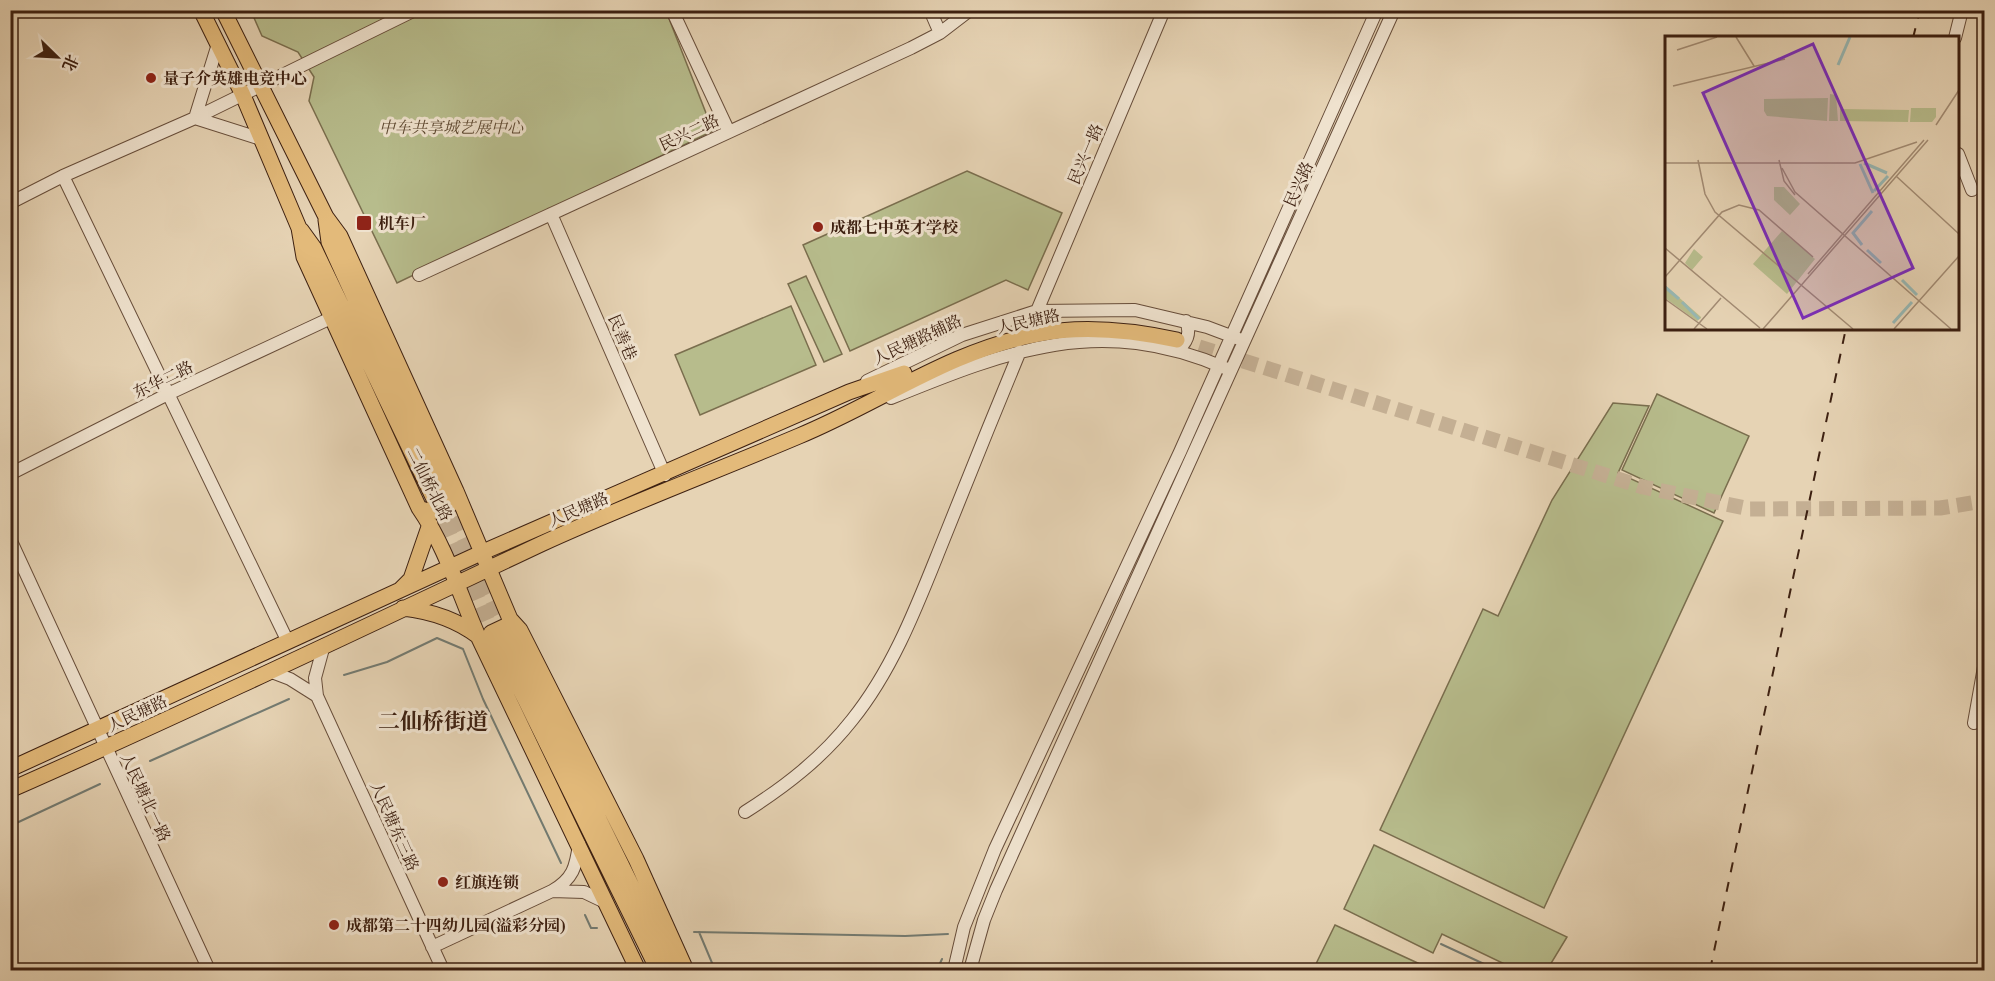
<svg xmlns="http://www.w3.org/2000/svg" width="1995" height="981" font-family="'Old Standard TT','Noto Serif SC',serif">
  <rect width="100%" height="100%" fill="#e6d3b4"/>
  <filter id="stains"><feTurbulence type="fractalNoise" baseFrequency=".00333" numOctaves="4"/><feColorMatrix values="0 0 0 0 .2 0 0 0 0 .09 0 0 0 0 .02 0 0 0 .5 -.17"/></filter>
  <radialGradient id="worn" r=".72"><stop offset=".6" stop-color="#630" stop-opacity="0"/><stop offset="1" stop-color="#630" stop-opacity=".3"/></radialGradient>
  <!-- green -->
  <path fill="#b7bc8c" stroke="#7a6e4e" stroke-width="1.5" d="M251,11H666L713,131L397,283L309,101L314,77L298,52L262,36Z
    M967,171L1062,213L1028,290L1006,280L850,351L803,245Z
    M806,276L842,354L824,362L788,284Z
    M791,306L816,365L700,415L675,355Z
    M1657,394L1749,436L1714,513L1622,470Z
    M1613,403L1649,406L1618,473L1723,521L1544,908L1380,830L1483,609L1498,616L1552,500Z
    M1374,845L1567,937L1547,970H1517L1442,934L1433,953L1344,909Z
    M1335,925L1422,965L1420,970H1313Z"/>
  <g fill="none" stroke-linecap="round" stroke-linejoin="round">
    <!-- stream -->
    <path stroke="#737b72" stroke-width="2" d="M344,675L387,662L437,638L463,649L483,699L561,863
      M150,761L289,699
      M10,826L100,784
      M585,915L591,928H597
      M694,932L905,936L948,934
      M699,932L715,970
      M1441,944L1497,970
      M937,970L942,959"/>
    <!-- major-tunnel -->
    <path stroke="#c4af93" stroke-width="15" stroke-dasharray="15 8" stroke-linecap="butt" d="M1177,340L1643,487L1750,509L1940,508L1984,501
      M445,496L509,636
      M435,501L497,642"/>
    <!-- minor casing -->
    <g stroke="#674d3a" stroke-width="14">
      <path id="minor" d="M672,10L729,132
        M930,10L940,33
        M1955,38L1962,10
        M218,44L195,118L261,139
        M1958,154L1972,190
        M63,176L288,642
        M10,203L63,176L195,118L415,10
        M551,214L665,475
        M419,275L911,48L940,33L970,10
        M1037,311L1164,10
        M1176,350C1187,344 1191,333 1186,321
        M867,381L962,335L1037,311L1135,310L1207,327L1239,339
        M891,398C1009,350 1100,314 1225,368
        M10,474L168,394L331,318
        M10,539L209,970
        M269,671L290,679L317,696L315,678L324,645
        M317,696L443,970
        M1974,723L1984,667
        M745,812C786,786 822,758 852,720C894,668 918,603 943,541C968,478 994,414 1020,351
        M579,844C576,867 573,879 552,891L584,892L607,903
        M432,947L552,891
        M954,970L964,927L995,849L1180,452L1377,10
        M970,970L984,920L996,890L1394,10"/>
    </g>
    <!-- major casing -->
    <g stroke="#3d2011" stroke-width="17">
      <path id="major" d="M201,10L242,93L299,228L304,257L419,508C446,547 459,593 478,636L638,970
        M223,10L326,217L340,236L456,491L510,619L520,630L636,859L686,970
        M326,220L329,242L445,496
        M301,230L314,248L435,501
        M419,508C436,516 453,510 456,491
        M401,589L411,579L430,524
        M403,608C429,611 457,620 478,636
        M509,636L673,970
        M497,642L658,970
        M486,652L491,633L508,625L520,630
        M10,769L483,552L849,392L904,373
        M10,790C189,711 365,627 541,544C626,505 714,472 799,436C879,403 951,350 1038,334C1084,325 1131,330 1177,340"/>
    </g>
    <!-- minor -->
    <use href="#minor" stroke="#efe2ce" stroke-width="12"/>
    <!-- major -->
    <use href="#major" stroke="#e3ba7a" stroke-width="15"/>
    <!-- rail -->
    <path stroke="#3d2011" stroke-width="2" stroke-dasharray="10 10" stroke-linecap="butt" d="M1913,38L1920,10
      M1710,970L1846,328"/>
  </g>
  <!-- markers -->
  <g fill="#8f2418" stroke="#efe2ce" stroke-width="2">
    <circle cx="151" cy="78" r="6"/>
    <rect x="356" y="215" width="16" height="16" rx="3"/>
    <circle cx="818" cy="227" r="6"/>
    <circle cx="443" cy="882" r="6"/>
    <circle cx="334" cy="925" r="6"/>
  </g>
  <g text-anchor="middle" stroke-width="6" stroke-linejoin="round" paint-order="stroke">
    <!-- poi labels -->
    <g font-size="16" font-weight="bold" fill="#3d2011" stroke="#efe2ce" text-anchor="start">
      <text x="163" y="84">量子介英雄电竞中心</text>
      <text x="378" y="229">机车厂</text>
      <text x="830" y="233">成都七中英才学校</text>
      <text x="455" y="888">红旗连锁</text>
      <text x="346" y="931">成都第二十四幼儿园(溢彩分园)</text>
    </g>
    <!-- park labels -->
    <g font-size="16" font-style="italic" fill="#5c4730" stroke="#efe2ce">
      <text x="451" y="133">中车共享城艺展中心</text>
    </g>
    <!-- street labels -->
    <g font-size="16" fill="#3d2011" stroke="#efe2ce">
      <text transform="translate(689 132) rotate(-25)" y="6">民兴二路</text>
      <text transform="translate(1085 154) rotate(-67)" y="6">民兴一路</text>
      <text transform="translate(1298 184) rotate(-66)" y="6">民兴路</text>
      <text transform="translate(1028 321) rotate(-12)" y="6">人民塘路</text>
      <text transform="translate(623 337) rotate(67)" y="6">民善巷</text>
      <text transform="translate(917 339) rotate(-25)" y="6">人民塘路辅路</text>
      <text transform="translate(163 379) rotate(-26)" y="6">东华二路</text>
      <text transform="translate(430 484) rotate(63)" y="6">二仙桥北路</text>
      <text transform="translate(578 509) rotate(-23)" y="6">人民塘路</text>
      <text transform="translate(137 713) rotate(-25)" y="6">人民塘路</text>
      <text transform="translate(146 797) rotate(65)" y="6">人民塘北一路</text>
      <text transform="translate(395 826) rotate(66)" y="6">人民塘东三路</text>
    </g>
    <!-- district labels -->
    <g font-size="22" font-weight="bold" fill="#3d2011" stroke="#efe2ce">
      <text x="433" y="729">二仙桥街道</text>
    </g>
  </g>
  <!-- overview -->
  <g transform="translate(1665 36)">
    <rect width="294" height="294" fill="#e6d3b4"/>
    <path d="M165,58L171,59L173,85H164ZM163,62L162,85L102,80L99,75V63ZM246,72H271V81L267,86H245ZM175,73L244,74L243,86L175,85ZM109,151H119L135,168L125,179L109,164ZM117,195L150,223L122,258L88,228ZM29,213L38,221L27,234L20,227ZM0,249L36,281V282L32,285L0,262Z" fill="#b7bc8c"/>
    <path fill="none" stroke="#97b7b3" stroke-width="3" d="M173,29L185,1M199,127L222,137M195,128L208,157M209,155L223,140M197,209L188,197L207,175M202,214L216,227M237,244L252,259M0,251L14,263M17,266L34,283M228,287L247,266"/>
    <path fill="none" stroke="#a28b73" stroke-width="1.5" d="M71,1L89,30M12,14L52,1M8,50L120,23M271,89L294,54M33,124L40,158L50,176L188,293M114,124L119,145L130,159M0,127H190L252,106M117,132L130,156L286,293M231,140L294,198M0,212L95,292M143,238L259,104M0,241L57,176L74,169L94,174L148,221M0,263L42,293M29,293L56,262M98,293L263,104M229,293L294,220"/>
    <path fill="#7b2cbf" fill-opacity="0.15" stroke="#7b2cbf" stroke-width="3" d="M148,8L248,232L138,282L38,57Z"/>
    <rect width="294" height="294" fill="none" stroke="#3d2011" stroke-width="3"/>
  </g>
  <!-- margin -->
  <rect width="1995" height="981" fill="none" stroke="#e6d3b4" stroke-width="36"/>
  <rect x="12" y="12" width="1971" height="957" fill="none" stroke="#3d2011" stroke-width="3"/>
  <rect x="18" y="18" width="1959" height="945" fill="none" stroke="#3d2011" stroke-width="1.5"/>
  <!-- north arrow -->
  <g transform="translate(57 57) rotate(114)" stroke="#efe2ce" stroke-width="4.5" paint-order="stroke">
  <path d="M0-4.5L10 22L0 15L-10 22Z" fill="#3d2011"/>
  <text y="-9" font-size="16" font-weight="bold" text-anchor="middle" fill="#3d2011">北</text>
  </g>
  <rect width="100%" height="100%" filter="url(#stains)"/>
  <rect width="100%" height="100%" fill="url(#worn)"/>
</svg>
